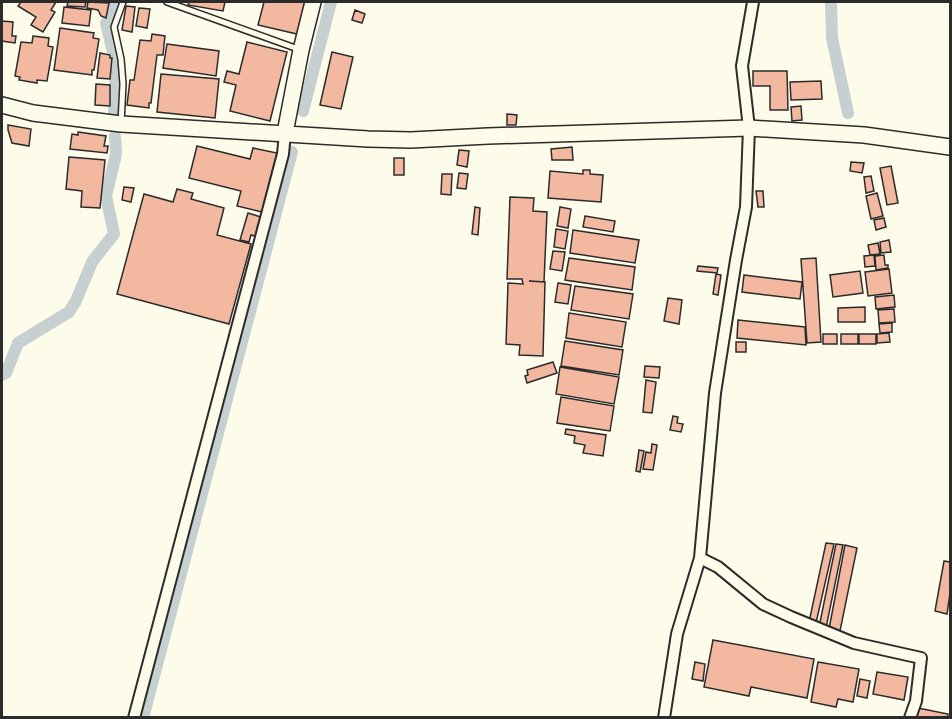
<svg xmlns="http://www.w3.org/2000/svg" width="952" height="719" font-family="Montserrat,sans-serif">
  <rect width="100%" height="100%" fill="#fdfbea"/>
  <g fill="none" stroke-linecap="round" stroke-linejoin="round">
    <!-- canal -->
    <path stroke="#c7d0d0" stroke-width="12" d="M831,2L832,38L848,113
      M303,111L331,2
      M114,113L116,65L106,23L116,2
      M2,375L6,373L18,343L69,312L76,301L92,262L114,234L106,196L116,154L115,136
      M143,718L292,152"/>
  </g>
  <!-- building -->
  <path fill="#f2b8a0" stroke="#2b2b2b" stroke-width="1.5" d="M21,2H56L51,10L55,12L43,32L31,25L36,17L18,6Z
    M68,2H86L85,7L67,6Z
    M88,2L109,3L106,18L101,16L98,10L87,8Z
    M189,2H225L223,11L188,5Z
    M264,2H305L297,34L258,25Z
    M126,6L135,7L132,32L122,30Z
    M64,7L91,10L89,26L62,23Z
    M139,8L150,9L147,28L136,26Z
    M355,10L365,14L362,23L352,20Z
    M2,21L13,22L12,36H16L15,43L2,41Z
    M60,28L94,33L93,38L99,39L94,70H92V75L54,70Z
    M152,34L165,36L163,55H157L151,103H149V108L127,105L130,80H134L140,40L151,41Z
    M33,36L49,38L48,46L53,47L47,81L37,80V83L19,80L20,77L15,76L21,42L32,43Z
    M247,42L287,52L270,121L230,111L236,85L224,82L227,71L239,74Z
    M167,44L219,51L216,76L163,68Z
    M332,52L353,57L341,109L320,105Z
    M100,53L110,55V58H112L110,79L97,78Z
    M753,71H787L788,110H770V86H753Z
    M161,74L219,79L215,118L157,112Z
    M821,81L822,99L791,100L790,82Z
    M96,84L110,85V106L95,105Z
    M801,106L802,120L792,121L791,107Z
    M507,114L517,115L516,125H507Z
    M8,125L31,129L29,146L12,143L8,130Z
    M78,132L106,136L104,146H108L107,153L70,149L72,134L78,135Z
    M197,146L250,159L253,148L277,153L262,212L237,206L241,191L189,178Z
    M572,147L573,160H552L551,149Z
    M459,150L469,151L467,167L457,165Z
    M69,157L105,160L100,208L81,207L82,191L66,189Z
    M394,158H404V175H394Z
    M851,162L864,163L862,173L850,171Z
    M891,166L898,203L887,205L880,168Z
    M583,170H590V174L603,175L601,202L548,198L550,171L583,174Z
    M459,173L468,174L466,189L457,188Z
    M442,174H452L451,195L441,194Z
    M871,176L874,191L866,193L864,177Z
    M124,187L134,188L131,202L122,200Z
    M177,189L193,193L191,199L224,208L217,235L251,244L229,324L117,294L144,194L173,202Z
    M756,191H763L764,207H758Z
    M877,193L883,216L871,219L866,196Z
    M510,197L534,198L533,211L547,212L544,282L529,281L545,282L543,356L519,355L520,345L506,344L508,283L523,284L522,279H507Z
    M475,207L480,208L478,235L472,234Z
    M560,207L571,209L568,228L557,226Z
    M248,213L261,217L255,236L251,235L249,242L240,240Z
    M585,216L615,221L613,232L583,227Z
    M884,218L886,227L876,230L874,220Z
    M556,229L568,231L565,249L554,247Z
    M573,230L639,240L635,263L570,253Z
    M889,240L891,252L881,253L880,242Z
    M878,243L880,254L870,255L868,245Z
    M553,251L565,252L562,271L550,269Z
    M874,255L875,266L865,267L864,256Z
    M884,255L885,265H888V268L876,270L875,256Z
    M569,258L635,267L632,290L565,280Z
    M816,258L821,342L807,343L801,259Z
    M698,266L718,268L717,273L697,271Z
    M889,269L892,293L868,296L865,272Z
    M860,271L863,293L833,297L830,275Z
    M716,274L721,275L718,295L713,294Z
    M744,275L802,282L800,299L742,292Z
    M558,283L571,285L568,304L555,302Z
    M575,286L633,294L629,319L571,310Z
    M894,295L895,307L876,309L875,297Z
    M668,298L682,300L679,324L664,321Z
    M865,307V322H838V308Z
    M894,309L895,322L879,323L878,310Z
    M569,313L626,322L622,347L566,338Z
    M738,320L805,327L806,345L737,338Z
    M892,323V332L880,333L879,324Z
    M889,333L890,342L877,343V334Z
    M823,334H837V344H823Z
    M841,334H858V344H841Z
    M859,334H876V344H859Z
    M565,341L623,350L619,375L561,366Z
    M736,342H746V352H736Z
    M553,362L557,373L527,383L525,376L528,375L527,370Z
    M645,366L660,367L659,378L644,377Z
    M560,367L619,377L614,404L556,394Z
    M646,380L656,382L652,413L643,412Z
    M561,397L614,406L610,431L557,423Z
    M673,416L678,417L677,423L683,424L681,432L670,430Z
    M566,429L606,435L603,456L583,453L585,445L574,443L575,436L565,434Z
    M652,444L657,445L653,470L643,469L646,452L651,453Z
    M639,450L644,451L640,472L636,471Z
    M826,543L834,544L816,623L809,622Z
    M836,544L843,545L826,628L819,627Z
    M845,545L857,548L840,631L829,629Z
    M944,561L950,562V593L947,614L935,611Z
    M713,640L814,659L807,698L751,687L749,696L704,687Z
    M695,662L705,664L703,681L692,679Z
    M818,662L859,669L853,702L838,699L836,707L811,702Z
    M877,672L908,677L904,700L873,694Z
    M860,679L870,681L867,698L857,696Z
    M918,708L948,714L947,718H916Z"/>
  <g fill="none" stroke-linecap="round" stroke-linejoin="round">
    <!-- lane casing -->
    <g stroke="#2b2b2b" stroke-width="8">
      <path id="lane" d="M167,2L298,49
        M121,123L123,84L121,59L114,27L123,2"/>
    </g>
    <!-- street casing -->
    <g stroke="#2b2b2b" stroke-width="14">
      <path id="street" d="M700,558L718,567L763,604L791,617L854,643L921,658L916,701L910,718
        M134,718L283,154L285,133
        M664,718L677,634L700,558L715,393L736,260L746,207L749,128L742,66L753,2"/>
    </g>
    <!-- secondary casing -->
    <g stroke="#2b2b2b" stroke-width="18">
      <path id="secondary" d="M2,105L33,113L121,124L368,139L411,140L488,136L749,128L864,135L950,147
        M285,133L301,50L313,2"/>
    </g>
    <!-- lane -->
    <use href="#lane" stroke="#fdfbea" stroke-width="5"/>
    <!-- street -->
    <use href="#street" stroke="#fdfbea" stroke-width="10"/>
    <!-- secondary -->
    <use href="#secondary" stroke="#fdfbea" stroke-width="15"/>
  </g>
  <!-- border -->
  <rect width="952" height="719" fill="none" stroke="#2b2b2b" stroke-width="6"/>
</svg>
